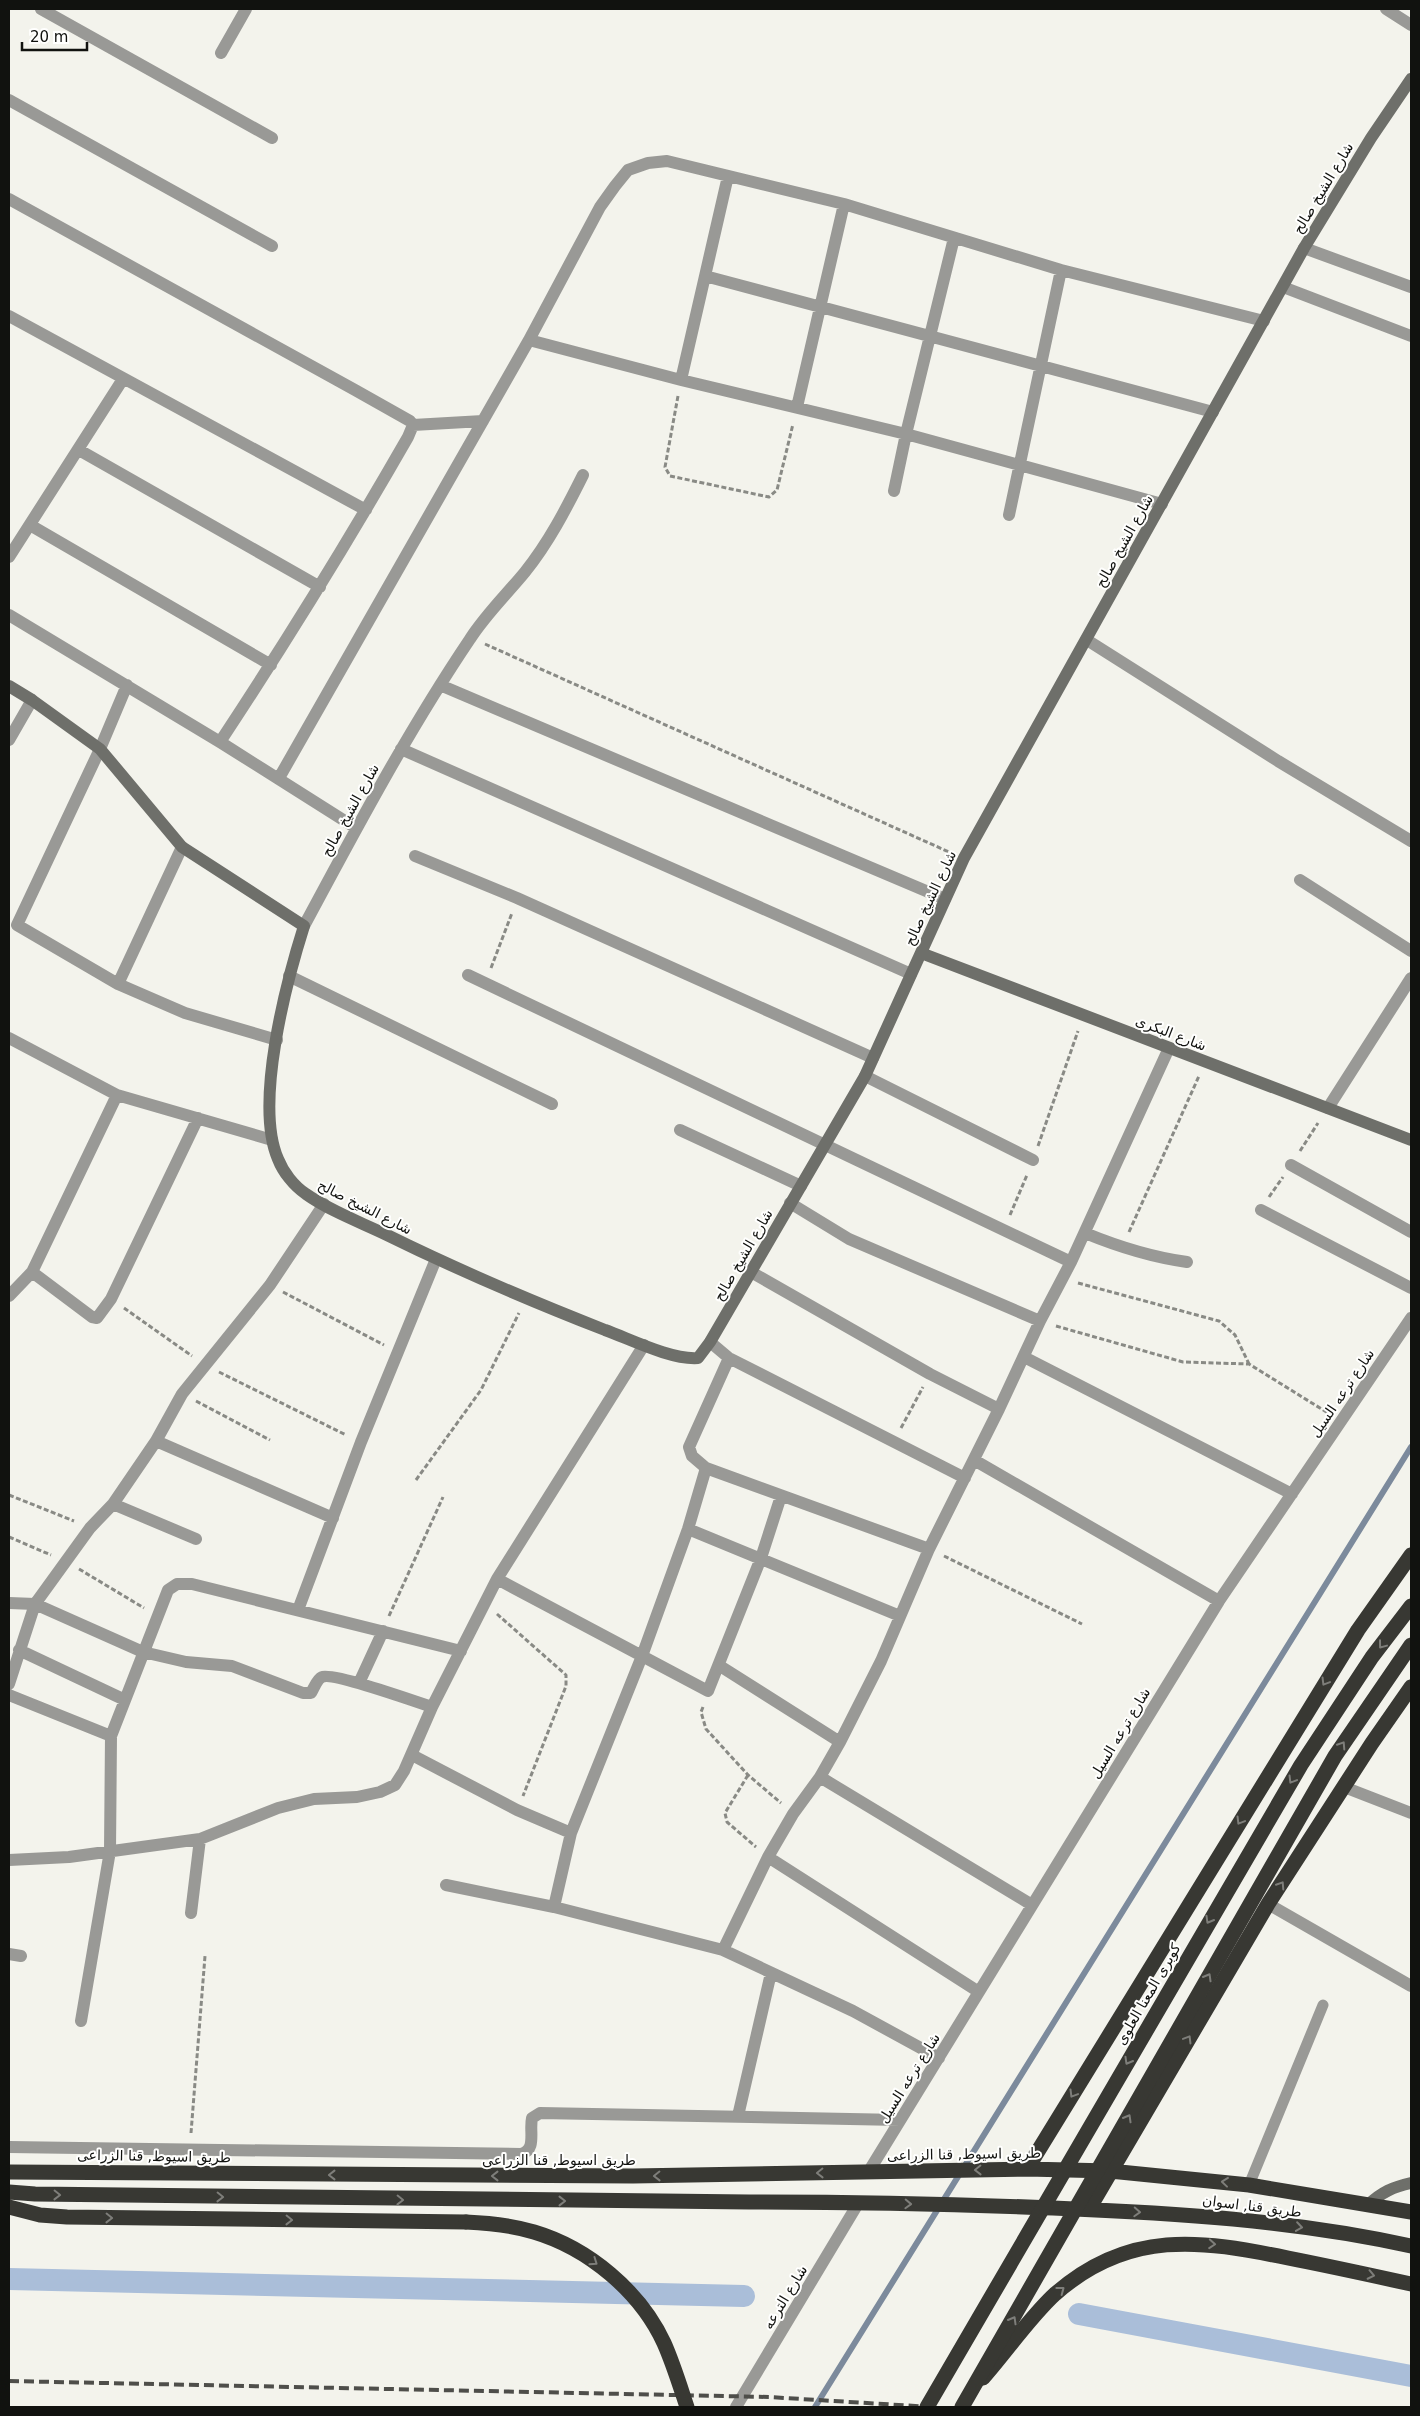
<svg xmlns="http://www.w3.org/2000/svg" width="1420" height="2416" font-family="'DejaVu Sans',Cairo,sans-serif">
  <rect width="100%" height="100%" fill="#f3f3ec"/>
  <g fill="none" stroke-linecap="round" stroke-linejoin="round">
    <!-- stream -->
    <path stroke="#7c8a9c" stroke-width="6" d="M815,2407L1411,1447"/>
    <!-- canal -->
    <path stroke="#aabed9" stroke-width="22" d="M9,2279L744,2296
      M1079,2314L1411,2376"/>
    <!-- path -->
    <path stroke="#898a85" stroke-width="3" stroke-dasharray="5 2.5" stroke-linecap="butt" d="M678,396L665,467L670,476L769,497L777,490L793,424
      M485,644L949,852
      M491,968L512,913
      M1038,1146L1078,1031
      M1300,1151L1318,1123
      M1269,1197L1283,1177
      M1010,1215L1027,1175
      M1129,1232L1199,1076
      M1078,1283L1219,1321L1235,1335L1249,1364
      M283,1292L384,1345
      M124,1308L192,1356
      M1056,1326L1183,1362L1249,1364L1328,1413
      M219,1372L346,1435
      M196,1401L270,1440
      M901,1428L923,1387
      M416,1480L481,1390L519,1313
      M9,1495L74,1521
      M9,1537L51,1555
      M944,1556L1082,1624
      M79,1569L144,1608
      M497,1614L566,1675V1686L523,1796
      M389,1616L443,1497
      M703,1707L701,1712L706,1729L748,1775L781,1803
      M748,1775L725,1813L727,1822L756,1847
      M191,2133L205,1956"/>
    <!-- lane -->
    <path stroke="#999996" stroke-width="11" d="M1249,2185L1323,2005"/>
    <!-- street -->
    <path stroke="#999996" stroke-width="12" d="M41,9L272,138
      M1386,9L1411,25
      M221,53L246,9
      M9,100L272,246
      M9,199L355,390L410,421L413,425L483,421
      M1304,248L1411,287
      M705,276L728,176
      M1283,287L1411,336
      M9,316L366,510
      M681,380L705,276L1213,412
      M797,407L844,204
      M79,450L320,587
      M894,491L906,434L954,238
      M1162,504L906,434L681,380L529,340L600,207L615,186L628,170L648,163L667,161L844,204L1061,270L1264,321
      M1009,515L1061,270
      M30,525L271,665
      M9,557L123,379
      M9,615L220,742L356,828
      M1087,640L1278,761L1411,841
      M127,685L100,749L17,925L118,984L185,1013L277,1040
      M440,685L945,899
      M9,740L32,700
      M220,742C286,642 349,540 408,437L413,425
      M401,749L911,974
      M279,778L529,340
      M415,856L517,898L873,1058
      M1300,880L1411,951
      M304,926C356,829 408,731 470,639C486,614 507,594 525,572C549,542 566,509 583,475
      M468,975L1071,1262
      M289,976L552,1104
      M118,984L182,847
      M9,1038L117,1095L272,1140
      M865,1076L1033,1160
      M1328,1108L1411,978
      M680,1130L801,1186
      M1291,1165L1411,1232
      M790,1203L849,1239L1040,1321
      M1261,1210L1411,1288
      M1085,1233C1119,1247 1151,1257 1187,1262
      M32,1272L92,1317L97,1318L111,1299L198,1118
      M751,1272L930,1374L999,1409
      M9,1296L32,1272L117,1095
      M710,1342L729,1358L965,1478
      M1024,1357L1292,1494
      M729,1358L689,1447L692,1456L706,1468L929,1549
      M156,1441L333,1518
      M974,1460L1219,1601
      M113,1504L196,1539
      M688,1529L900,1616
      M497,1579L708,1691L761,1558L781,1496
      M9,1603L35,1604L143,1652L186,1662L232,1666L303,1693H311C314,1688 317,1679 322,1677C332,1672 417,1702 432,1707
      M298,1610L361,1442L436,1259
      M19,1650L125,1700
      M720,1666L840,1742
      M359,1683L383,1631
      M9,1684L35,1604L90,1528L113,1504L156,1441L182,1394L270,1285L324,1204
      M9,1695L111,1736
      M412,1755L517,1810L571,1833
      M820,1777L1032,1905
      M1344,1787L1411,1813
      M768,1857L979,1992
      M9,1860L69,1857L200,1839L278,1808L314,1799L357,1797L380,1792L395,1785L404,1771L432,1707L497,1579L644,1345
      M446,1885L554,1907L723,1950L853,2011L939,2058
      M1268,1904L1411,1986
      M554,1907L571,1833L642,1656L688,1529L706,1468
      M191,1913L200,1839
      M723,1950L768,1857L793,1814L820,1777L840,1742L881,1661L929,1549L999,1409L1040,1321L1071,1262L1169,1048
      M9,1954L21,1956
      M81,2021L110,1851L111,1736L168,1590L177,1584H192L461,1651
      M738,2116L771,1973
      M9,2147L521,2154C537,2150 529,2131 532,2118L540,2113L900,2120
      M869,2171L1219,1601L1411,1318
      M736,2407L859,2202"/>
    <!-- secondary -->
    <path stroke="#6e6f6a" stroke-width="12" d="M9,686L32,700L100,749L182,847L304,926C286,983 254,1104 278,1159C283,1172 294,1186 306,1194C330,1211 360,1222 387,1235C458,1270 531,1301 605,1330C630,1339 671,1360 698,1358L710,1342L865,1076L964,858L1304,248L1371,138L1411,79
      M921,953L1411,1140
      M1368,2205C1382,2192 1393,2187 1411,2183"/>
    <!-- highway -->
    <path stroke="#383833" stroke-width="15" d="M1027,2169L1358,1630L1411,1555
      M9,2172L633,2176L1027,2169L1110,2171L1249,2185L1411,2212
      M9,2192L35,2194C273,2198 511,2201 749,2202C850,2202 952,2204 1053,2208C1173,2213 1294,2220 1411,2246
      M9,2207L40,2215L67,2217L466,2222
      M1089,2209L1268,1904L1372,1743L1411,1687
      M983,2378C1006,2352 1030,2317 1055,2294C1129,2229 1201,2240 1288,2258C1329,2266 1370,2275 1411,2284"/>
    <!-- rail -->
    <path stroke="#4e4e4a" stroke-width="4" stroke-dasharray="10 5" stroke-linecap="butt" d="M9,2381L769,2397L932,2407"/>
    <!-- highway-bridge -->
    <path stroke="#383833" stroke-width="15" d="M466,2222C489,2223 511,2225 534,2232C588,2248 640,2291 664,2343C673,2363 680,2386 687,2407
      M927,2407L1301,1765L1372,1657L1411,1606
      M962,2407L1335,1756L1411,1645"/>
  </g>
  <!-- one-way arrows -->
  <defs><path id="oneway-chevron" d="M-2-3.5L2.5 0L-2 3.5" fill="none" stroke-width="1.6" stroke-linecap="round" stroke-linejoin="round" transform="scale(1.25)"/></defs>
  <g stroke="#7e7e7a">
    <use href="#oneway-chevron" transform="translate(1382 1645) rotate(127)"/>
    <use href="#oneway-chevron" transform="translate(1325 1682) rotate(121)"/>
    <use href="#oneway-chevron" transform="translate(1342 1745) rotate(-57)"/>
    <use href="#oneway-chevron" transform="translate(1292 1780) rotate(121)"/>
    <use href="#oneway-chevron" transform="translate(1240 1821) rotate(121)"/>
    <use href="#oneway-chevron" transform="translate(1281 1885) rotate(-57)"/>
    <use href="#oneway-chevron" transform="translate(1209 1920) rotate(120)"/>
    <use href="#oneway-chevron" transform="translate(1208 1977) rotate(-60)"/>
    <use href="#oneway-chevron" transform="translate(1188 2039) rotate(-59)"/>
    <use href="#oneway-chevron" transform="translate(1128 2061) rotate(120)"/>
    <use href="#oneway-chevron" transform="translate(1073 2094) rotate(121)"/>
    <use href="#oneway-chevron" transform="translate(1128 2118) rotate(-60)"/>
    <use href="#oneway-chevron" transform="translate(978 2170) rotate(179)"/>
    <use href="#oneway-chevron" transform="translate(820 2173) rotate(179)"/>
    <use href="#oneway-chevron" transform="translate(332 2175) rotate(-180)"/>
    <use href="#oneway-chevron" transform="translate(495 2176) rotate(-180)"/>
    <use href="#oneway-chevron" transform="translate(657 2176) rotate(179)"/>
    <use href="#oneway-chevron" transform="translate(1225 2182) rotate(-174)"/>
    <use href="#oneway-chevron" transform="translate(57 2195) rotate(1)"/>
    <use href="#oneway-chevron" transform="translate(220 2197) rotate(1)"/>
    <use href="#oneway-chevron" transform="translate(400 2200) rotate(1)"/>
    <use href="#oneway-chevron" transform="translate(562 2201)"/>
    <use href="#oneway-chevron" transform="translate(908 2204) rotate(2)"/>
    <use href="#oneway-chevron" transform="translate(1137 2212) rotate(3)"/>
    <use href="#oneway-chevron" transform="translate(109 2218) rotate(1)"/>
    <use href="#oneway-chevron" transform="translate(289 2220) rotate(1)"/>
    <use href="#oneway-chevron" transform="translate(1299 2227) rotate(8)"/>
    <use href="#oneway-chevron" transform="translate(1212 2244) rotate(4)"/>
    <use href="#oneway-chevron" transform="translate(594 2262) rotate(35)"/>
    <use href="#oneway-chevron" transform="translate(1371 2275) rotate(12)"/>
    <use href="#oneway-chevron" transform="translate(1061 2290) rotate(-37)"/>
    <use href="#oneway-chevron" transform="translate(1013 2320) rotate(-60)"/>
  </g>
  <g text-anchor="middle" stroke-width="4" stroke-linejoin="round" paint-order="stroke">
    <!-- street labels -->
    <g font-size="14" fill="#11120f" stroke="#fffffe">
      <text transform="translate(1323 188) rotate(-59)" y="5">شارع الشيخ صالح</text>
      <text transform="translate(1124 541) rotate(-61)" y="5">شارع الشيخ صالح</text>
      <text transform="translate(350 810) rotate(-61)" y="5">شارع الشيخ صالح</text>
      <text transform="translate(930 898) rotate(-65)" y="5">شارع الشيخ صالح</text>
      <text transform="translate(1171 1033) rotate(21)" y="5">شارع البكرى</text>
      <text transform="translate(365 1207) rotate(27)" y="5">شارع الشيخ صالح</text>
      <text transform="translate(743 1255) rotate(-60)" y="5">شارع الشيخ صالح</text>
      <text transform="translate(1342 1393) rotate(-56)" y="5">شارع ترعه السيل</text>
      <text transform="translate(1120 1733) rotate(-59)" y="5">شارع ترعه السيل</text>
      <text transform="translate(1148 1994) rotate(-60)" y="5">كوبرى المعنا العلوى</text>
      <text transform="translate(909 2078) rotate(-58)" y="5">شارع ترعه السيل</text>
      <text transform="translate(964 2154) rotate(-1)" y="5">طريق اسيوط, قنا الزراعى</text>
      <text transform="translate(154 2156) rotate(1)" y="5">طريق اسيوط, قنا الزراعى</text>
      <text x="559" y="2165">طريق اسيوط, قنا الزراعى</text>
      <text transform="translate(1252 2206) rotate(7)" y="5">طريق قنا, اسوان</text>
      <text transform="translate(785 2297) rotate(-59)" y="5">شارع الترعه</text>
    </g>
  </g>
  <!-- border -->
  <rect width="1420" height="2416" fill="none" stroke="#11120f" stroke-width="20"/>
  <!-- scale -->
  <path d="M22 42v8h65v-8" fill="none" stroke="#11120f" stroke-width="2.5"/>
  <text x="30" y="42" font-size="15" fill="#11120f" stroke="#fffffe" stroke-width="4" paint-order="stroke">20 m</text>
</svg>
